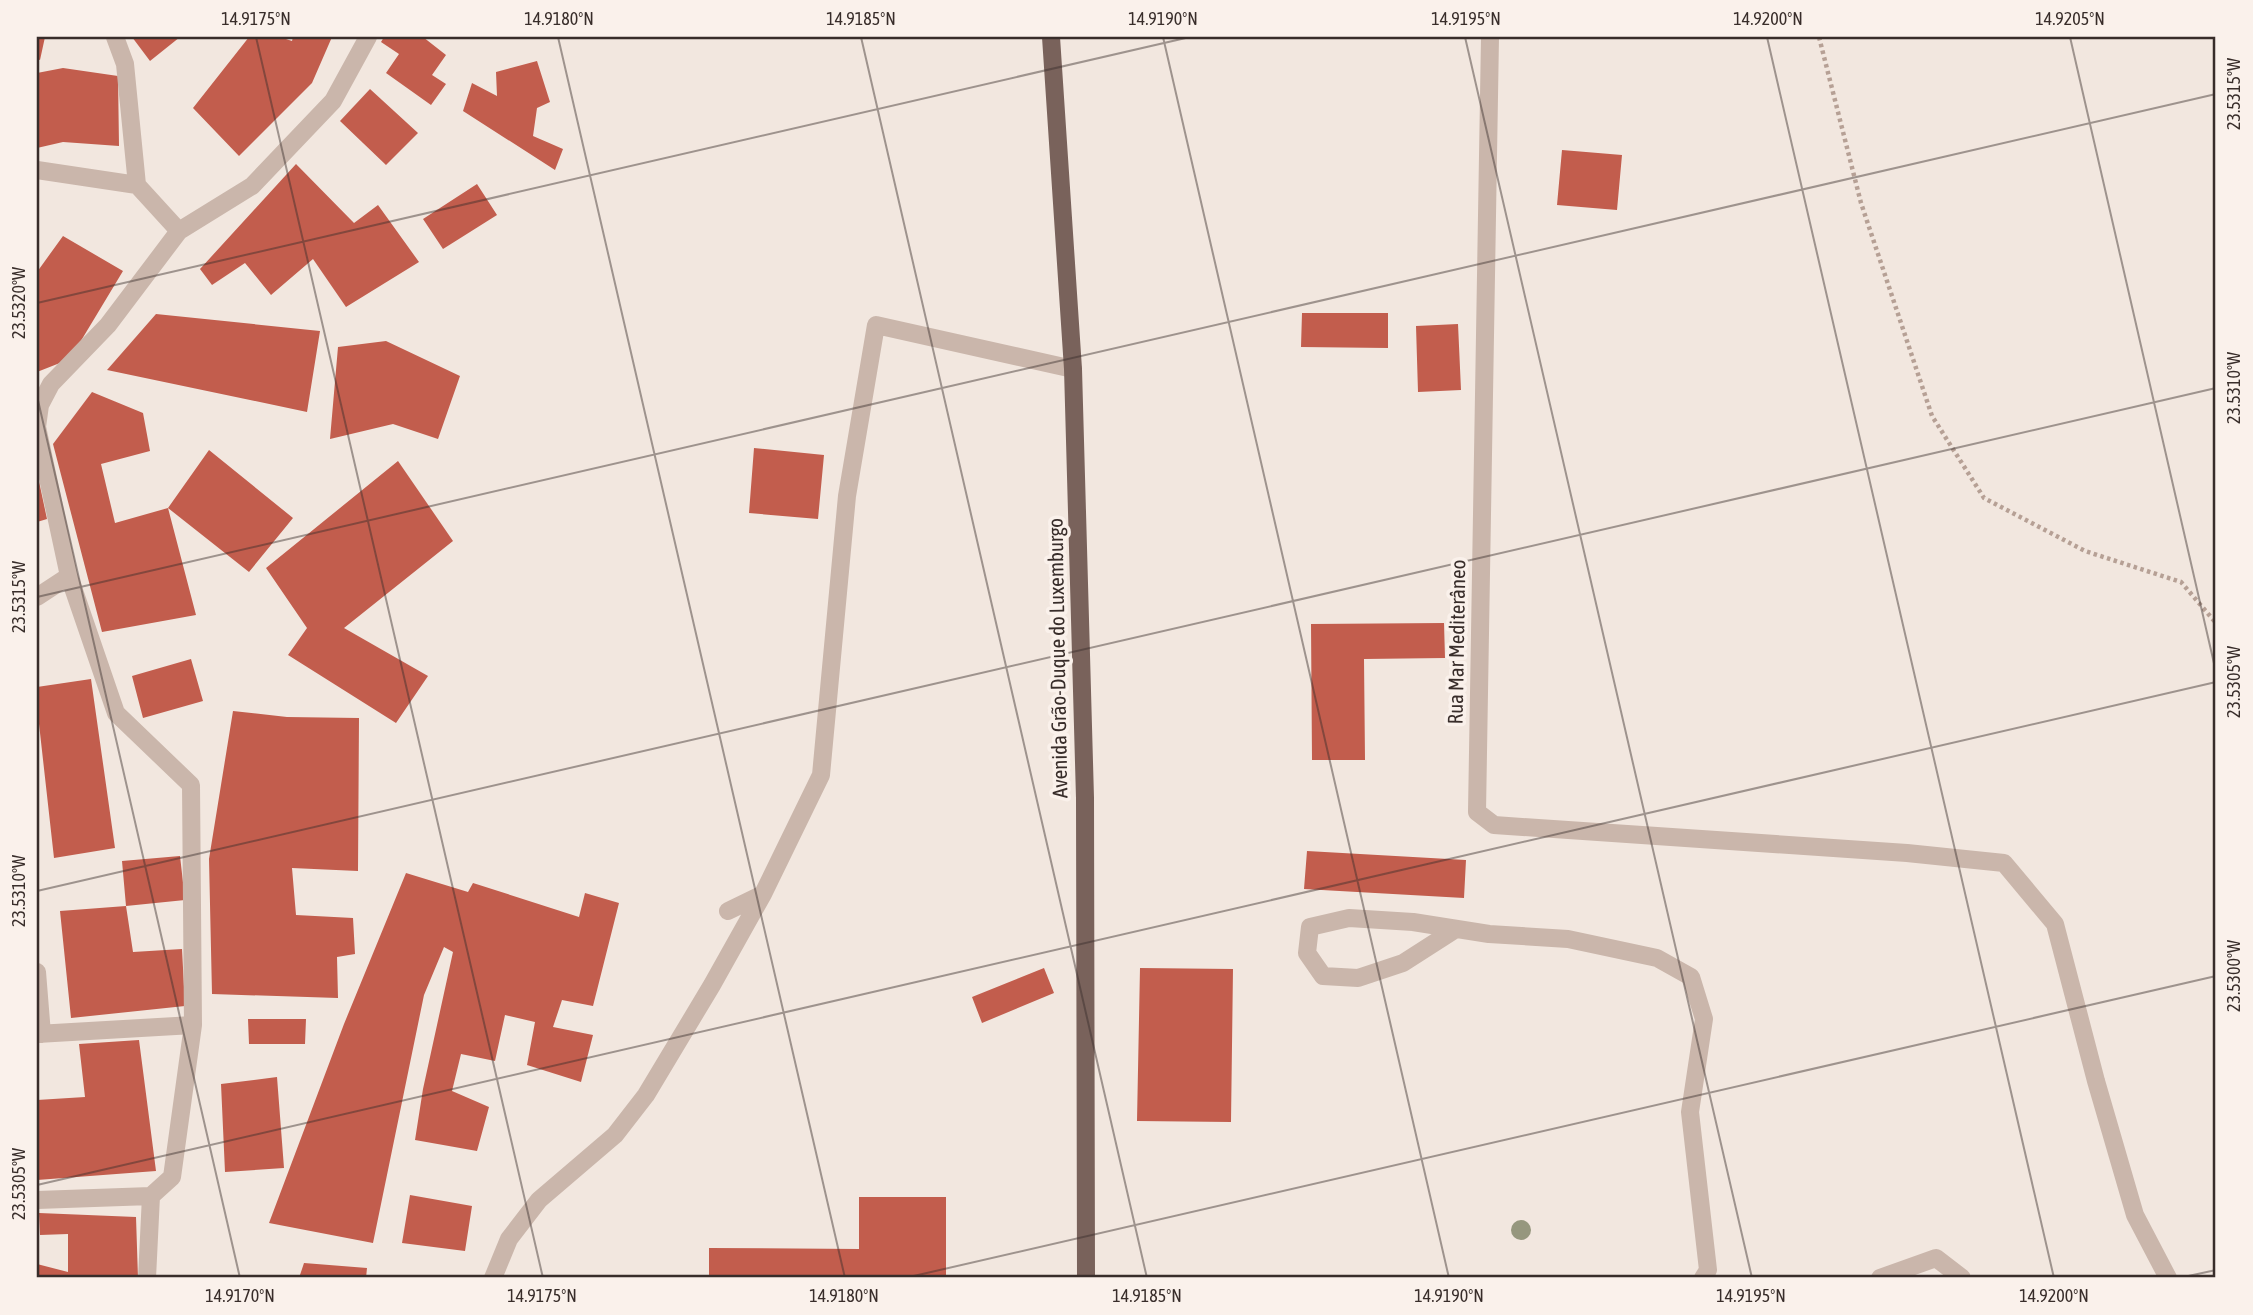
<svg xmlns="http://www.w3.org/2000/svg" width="2253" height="1315" font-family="'Asap Condensed',sans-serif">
  <rect width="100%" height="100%" fill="#f2e7df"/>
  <!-- building -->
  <path fill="#c25d4d" d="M37,37H45L40,60L37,59Z
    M132,37H180L150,61Z
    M249,37H280L292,41L293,37H332L312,83L239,156L193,108Z
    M384,37H423L446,55L432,75L446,84L431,105L386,73L399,54L381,42Z
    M537,61L550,102L537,108L533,136L563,149L555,170L463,111L472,83L497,96L496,72Z
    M63,68L118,76L119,146L63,142L37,148V73Z
    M370,89L418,133L386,165L340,121Z
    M1562,150L1622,155L1617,210L1557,205Z
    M296,164L354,223L378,205L419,262L346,307L313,259L271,295L245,263L212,285L200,269Z
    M477,184L497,215L443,249L423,219Z
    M63,236L123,271L70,359L37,372V272Z
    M1302,313H1388V348L1301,347Z
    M156,314L320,331L307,412L107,370Z
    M1458,324L1461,390L1418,392L1416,326Z
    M386,341L460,376L438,439L393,424L330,439L338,347Z
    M92,392L143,413L150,451L101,464L115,523L168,508L209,450L293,518L249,572L168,508L196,615L102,632L53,444Z
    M754,448L824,455L818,519L749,513Z
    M398,461L453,541L344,628L428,676L396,723L288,655L307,628L266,568Z
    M37,472L47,519L37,522Z
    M1444,623L1445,658L1364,659L1365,760H1312L1311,624Z
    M191,659L203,701L143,718L132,676Z
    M91,679L115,848L54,858L37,706V687Z
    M233,711L287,717L359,718L358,871L292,868L296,915L353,918L355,954L337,957L338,998L212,994L209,859Z
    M1307,851L1466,860L1464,898L1304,889Z
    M180,856L185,900L126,906L122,861Z
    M406,873L468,892L473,883L579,917L585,893L619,903L593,1006L562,1000L553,1027L593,1035L581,1082L527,1065L535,1022L505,1015L495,1061L461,1054L452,1091L489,1107L477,1151L415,1140L423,1089L453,952L444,947L424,995L373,1243L269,1223L344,1024Z
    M126,906L133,952L182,949L185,1006L71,1018L60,911Z
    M1044,968L1054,993L982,1023L972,997Z
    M1140,968L1233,969L1231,1122L1137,1121Z
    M248,1019H306L305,1044H249Z
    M139,1040L156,1171L37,1180V1100L85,1097L79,1044Z
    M277,1077L284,1168L225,1172L221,1084Z
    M410,1195L472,1206L465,1251L402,1243Z
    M859,1197H946V1278H709V1248L859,1249Z
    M39,1213L136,1217L138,1278H37V1264L68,1272V1234L40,1235Z
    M304,1263L367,1268L366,1278H299Z"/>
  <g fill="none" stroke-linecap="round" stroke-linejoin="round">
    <!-- path -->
    <path stroke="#b6a095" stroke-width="4.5" stroke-dasharray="3.5 3.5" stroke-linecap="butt" d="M1819,37L1861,203L1932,416L1984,498L2085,551L2181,582L2216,623"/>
    <!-- minor -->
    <path stroke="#cab6ab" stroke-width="18" d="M115,37L125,64L137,185L179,231
      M1490,37L1477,812L1494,825L1907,853L2004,863L2055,924L2096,1081L2135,1215L2168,1278
      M37,170L137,185
      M69,576L116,713L191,785L193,1025L172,1177L151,1196
      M37,597L69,576L37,427L40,405L51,384L108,325L179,231L252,186L333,101L368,37
      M728,911L763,894L821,775L847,496L876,325L1073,369
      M1456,929L1403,963L1358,978L1323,976L1307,953L1310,927L1349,918L1413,922L1489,934L1568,939L1657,958L1691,977L1704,1019L1690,1112L1708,1270L1703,1278
      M37,972L42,1034
      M37,1034L193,1025
      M37,1200L151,1196
      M147,1278L151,1196
      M493,1278L509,1239L539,1200L615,1135L646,1095L712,985L763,894
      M1880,1278L1936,1258L1962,1278"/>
    <!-- major -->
    <path stroke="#79625b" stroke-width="18" d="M1051,37L1073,369L1085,798L1086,1278"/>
  </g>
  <!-- trees -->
  <circle fill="#96977e" cx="1521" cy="1230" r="10"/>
  <!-- ticks -->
  <path fill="none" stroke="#382d2a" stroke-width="2" stroke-opacity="0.45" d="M256,37L543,1278M558,37L845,1278M861,37L1147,1278M1163,37L1449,1278M1465,37L1752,1278M1767,37L2054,1278M2070,37L2216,672M37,303L1190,37M37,396L240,1278M37,597L2216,94M37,891L2216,388M37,1185L2216,682M905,1278L2216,976M2179,1278L2216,1270"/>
  <g text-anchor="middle" stroke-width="7" stroke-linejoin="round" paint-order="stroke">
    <!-- street labels -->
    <g font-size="21" fill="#382d2a" stroke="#faf1eb">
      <text transform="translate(1457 642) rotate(-89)" y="7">Rua Mar Mediterâneo</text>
      <text transform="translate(1058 658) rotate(-91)" y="7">Avenida Grão-Duque do Luxemburgo</text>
    </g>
  </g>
  <!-- border -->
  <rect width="2253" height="1315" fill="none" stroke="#faf1eb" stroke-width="77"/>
  <rect x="38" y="38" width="2176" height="1238" fill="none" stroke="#382d2a" stroke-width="2.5"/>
  <g font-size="18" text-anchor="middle" fill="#382d2a">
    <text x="256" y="25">14.9175°N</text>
    <text x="559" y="25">14.9180°N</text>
    <text x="861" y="25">14.9185°N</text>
    <text x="1163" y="25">14.9190°N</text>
    <text x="1466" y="25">14.9195°N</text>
    <text x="1768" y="25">14.9200°N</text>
    <text x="2070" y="25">14.9205°N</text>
    <text transform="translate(2234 94) rotate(-90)" y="6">23.5315°W</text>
    <text transform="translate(19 303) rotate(-90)" y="6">23.5320°W</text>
    <text transform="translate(2234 388) rotate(-90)" y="6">23.5310°W</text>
    <text transform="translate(19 597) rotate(-90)" y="6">23.5315°W</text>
    <text transform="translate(2234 682) rotate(-90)" y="6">23.5305°W</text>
    <text transform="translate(19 891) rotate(-90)" y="6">23.5310°W</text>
    <text transform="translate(2234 976) rotate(-90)" y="6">23.5300°W</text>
    <text transform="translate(19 1184) rotate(-90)" y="6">23.5305°W</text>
    <text x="240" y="1302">14.9170°N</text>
    <text x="542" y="1302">14.9175°N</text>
    <text x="844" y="1302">14.9180°N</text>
    <text x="1147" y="1302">14.9185°N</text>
    <text x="1449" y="1302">14.9190°N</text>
    <text x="1751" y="1302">14.9195°N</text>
    <text x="2054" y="1302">14.9200°N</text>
  </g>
</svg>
